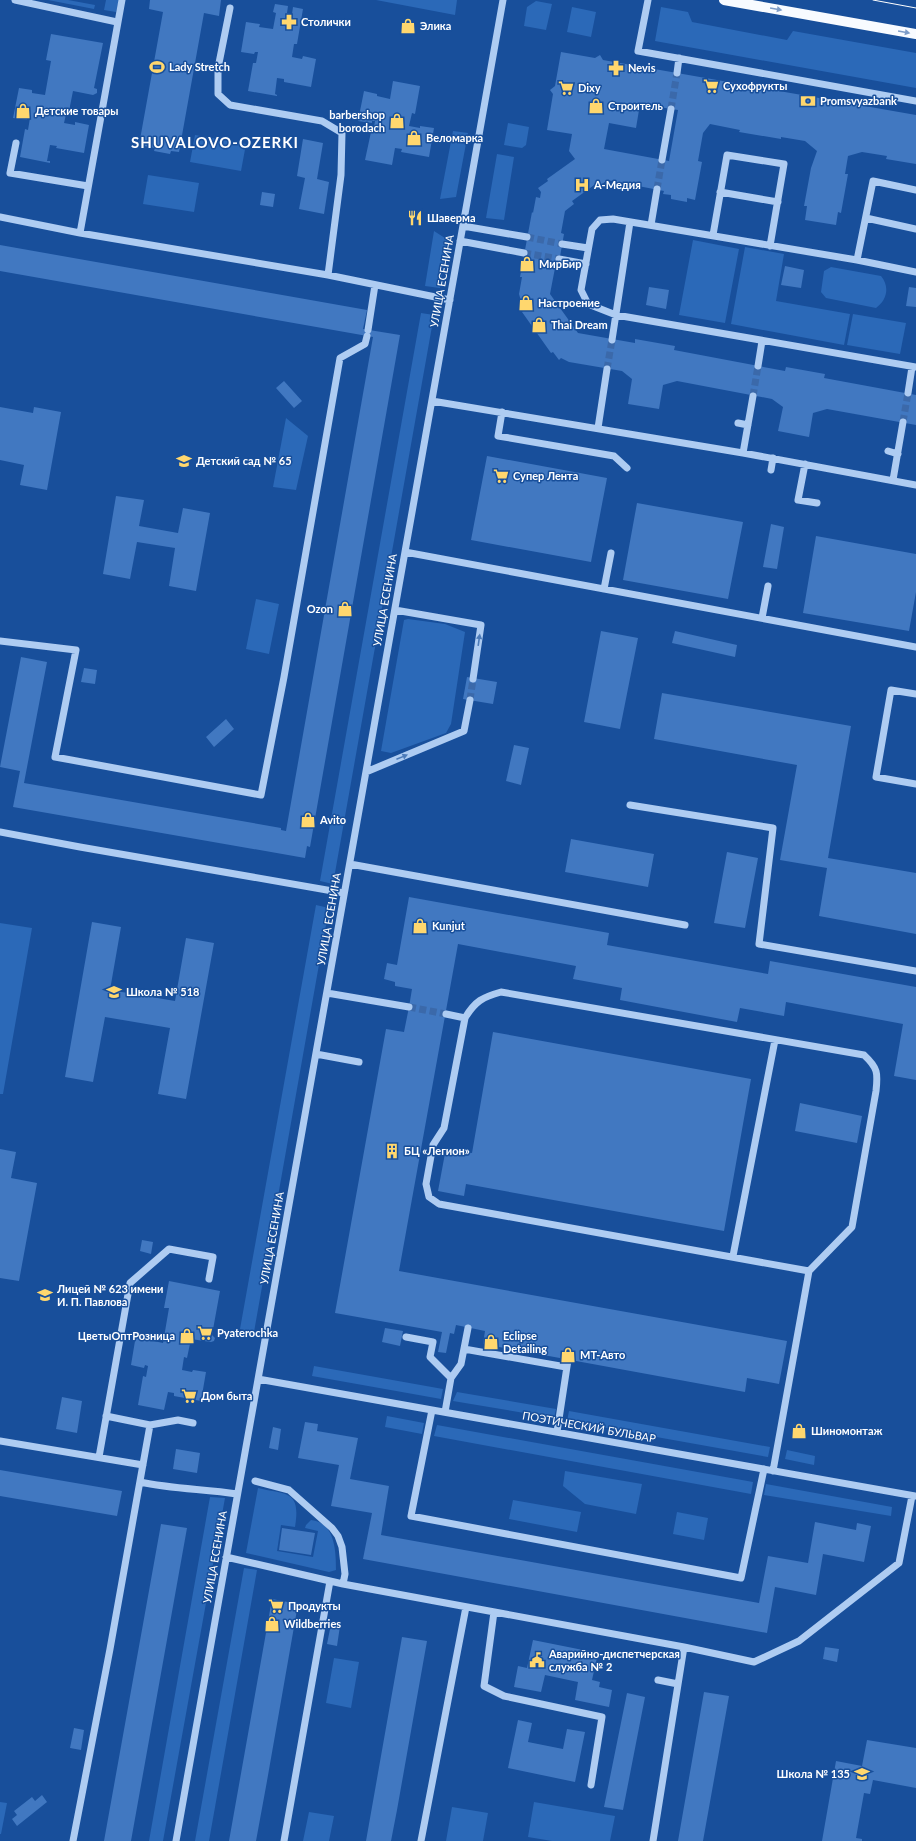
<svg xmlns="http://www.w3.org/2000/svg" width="916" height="1841" font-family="Lato,sans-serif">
  <rect width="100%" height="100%" fill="#184f9b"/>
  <!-- green -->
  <path fill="#2b69b8" d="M48,0H68L95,5L94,9Z
    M106,0H119L116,12L104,10Z
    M376,0H457L455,15Z
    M536,1L552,4L546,30L524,26L527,7Z
    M572,7L596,12L591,37L567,32Z
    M661,7L688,12L692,22L787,40L793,31L916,53V88L655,41Z
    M508,123L529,127L526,145L522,148L504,145Z
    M453,131L468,133L456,197L440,199Z
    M195,135L246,144L241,171L190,162Z
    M497,154L514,157L504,220L486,218Z
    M148,175L199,183L194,212L143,204Z
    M434,231L448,240L440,288L425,286Z
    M693,240L739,249L725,323L679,315Z
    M745,247L784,254L776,301L850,314L844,345L731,324Z
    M831,267L881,276C890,287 887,300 876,308L826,298L821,292L824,271Z
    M421,313L434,315L333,884L320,881Z
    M853,314L906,323L900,354L847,345Z
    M286,418L308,436L296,490L273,487Z
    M256,599L279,604L269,654L246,649Z
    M408,619L445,624L465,632L451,724L446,733L391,753L381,751L404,620Z
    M316,905L329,908L254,1332L240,1329Z
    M0,923L32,928L3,1094H0Z
    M314,1366L443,1389L441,1399L312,1376Z
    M457,1392L556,1409L554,1418L453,1401Z
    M569,1411L770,1447L768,1457L567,1421Z
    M387,1416L424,1423L422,1434L385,1427Z
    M437,1425L753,1482L751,1494L434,1436Z
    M787,1450L815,1456L814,1465L785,1459Z
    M565,1471L642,1484L636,1514L585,1504L563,1486Z
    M766,1484L892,1507L891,1516L764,1495Z
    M258,1488C287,1495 301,1490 295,1527L281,1525L277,1551L313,1557L318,1531L305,1528L306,1525L311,1520C335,1522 336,1551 336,1570L329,1572L246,1553Z
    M210,1497L225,1498L163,1841H149Z
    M513,1500L581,1512L577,1532L509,1519Z
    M677,1512L708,1518L704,1540L673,1534Z
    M244,1568L257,1570L209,1841H195Z
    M334,1658L359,1662L351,1708L326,1703Z
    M0,1802L7,1803L1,1834H0Z
    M534,1802L615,1816L610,1841H552L528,1837Z
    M452,1807L488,1813L483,1841H446Z
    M309,1812L334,1816L329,1841H303Z"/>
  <!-- building -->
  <path fill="#4178c1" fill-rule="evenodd" d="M150,0H221L219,16L204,13L179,152L171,151L170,154L154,151L155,148L139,145L163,12L149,9Z
    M275,4L288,6L287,13L292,14L293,7L303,9L297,44H294L292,57L302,59L303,56L316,59L311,87L284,82V79L277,78L275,94L277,95V96L248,91L253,63H256L258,52H255L254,54L241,52L246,22L260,24L259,27L273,29L276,13L273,12Z
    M404,22L413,23L412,29L403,27Z
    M51,34L103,43L94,88L97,89V93L93,95L73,91L69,111L67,110L64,123L75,125V122L89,125L84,153L56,148L57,146L50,145L47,161H50V163L20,157L25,129L28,130L30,118H27V120L13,118L19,88L32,90V93L45,95L51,61L46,60Z
    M561,52L595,58L600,55L603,60L916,115V164L886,159L887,156L862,152L848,156L845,174H848L841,213L838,212L836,225L805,220L807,206H804L811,168L817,151L805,141L781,137V139L739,132L740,130L710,124L703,133L698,161L702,162L695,200L687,198V202L671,199V195L663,194L664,191L607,180L600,186L597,183L572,201L574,204L565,211L561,233L564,234L558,268H555L550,294L578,333L635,343V339L675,346L674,350L785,371L786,367L825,374L824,378L916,395V425L827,409L813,413L809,437L778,431L783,407L772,399L677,381L663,385L659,409L628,404L632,379L622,371L569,362L561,358L559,360L553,352L551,353L522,312L524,310L519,303L521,301L519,294L522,277H520L532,212L533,213L536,197L540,198L541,192L538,188L548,181L547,179L575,159L569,151L572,134L547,130L553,94L550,90L555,86ZM640,104L678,110L669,161L604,149L609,123L636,128Z
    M393,81L420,86L415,114L412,113L409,126L420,128V126L434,128L429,157L401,152L402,149L395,148L392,165L365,160L371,132L373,133L375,121H372V123L358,121L364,91L377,94V96L390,99Z
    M303,139L323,143L317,179L329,182L324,214L299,209L305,178L297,176Z
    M262,192L275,194L273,207L260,205Z
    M0,245L367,310L363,329L400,335L310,847L307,846L305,858L13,807L20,771L0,767L21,657L47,662L24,783L281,828V830L286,831L373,337L0,271Z
    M785,266L804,270L801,288L781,285Z
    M649,287L669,290L666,309L646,305Z
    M909,287L916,288V307L906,306Z
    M284,381L302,401L294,408L276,388Z
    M0,407L33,413L34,407L61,412L47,490L20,485L24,465L0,460Z
    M487,456L607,478L591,562L471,540Z
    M116,496L144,500L139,526L178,533L183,508L210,513L196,591L169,586L175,548L137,542L130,579L103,574Z
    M637,503L743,522L728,599L623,580Z
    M771,524L784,527L777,569L763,567Z
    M816,536L916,554V592L909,631L803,613Z
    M601,631L638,638L620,729L584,722Z
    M675,631L737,645L735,657L672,643Z
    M84,668L97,670L95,684L81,682Z
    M467,677L497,682L493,704L463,699Z
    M662,693L851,726L828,858L916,873V934L819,916L827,868L780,860L797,765L654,739Z
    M226,719L234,729L214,747L206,737Z
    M514,745L529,748L521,785L506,781Z
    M571,839L654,854L648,887L565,872Z
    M727,852L758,858L745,928L714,923Z
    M409,897L609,933L607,945L768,974L770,961L916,987V1080L894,1076L903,1024L786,1002L784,1016L740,1008L737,1022L620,1000L622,988L573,979L576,966L458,944L399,1271L787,1341L779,1384L747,1378L745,1392L483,1344L485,1331L456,1325L454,1334L450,1333L446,1353L438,1352L442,1332L335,1313L386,1029L404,1032L409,1007L412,989L395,986V982L384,979L387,963L397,965Z
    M92,922L121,927L110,990L175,1001L186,938L214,943L186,1099L158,1094L170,1028L105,1017L93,1082L65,1077Z
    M493,1032L751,1079L724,1231L466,1184L464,1196L438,1191L446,1148L472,1153Z
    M800,1103L862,1116L857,1143L795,1131Z
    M0,1149L16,1152L11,1178L37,1183L19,1281L0,1278Z
    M142,1240L153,1242L151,1254L140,1251Z
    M169,1281L220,1291L212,1335L215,1338L214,1341L211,1342L191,1339L187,1358L184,1357L182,1370L192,1372L193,1370L206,1372L201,1401L174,1396V1393L168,1392L164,1410L138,1405L143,1376L146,1377L148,1366L145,1365L144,1368L131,1365L136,1335L150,1338L149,1340L163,1343L169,1308H164Z
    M385,1328L403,1331L400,1346L382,1342Z
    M62,1397L82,1401L77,1433L56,1429Z
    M305,1422L318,1424L317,1431L358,1438L350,1479L389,1486L381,1535L759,1603L768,1556L808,1563L815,1522L856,1530L857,1523L871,1526L864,1562L823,1554L816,1595L775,1587L767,1633L363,1559L372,1513L331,1506L339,1465L298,1458Z
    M273,1427L281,1429L278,1450L269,1448Z
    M176,1449L200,1453L197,1473L173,1469Z
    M0,1470L122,1491L117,1516L0,1496Z
    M161,1524L187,1528L131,1841H104Z
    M282,1528L315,1533L311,1555L279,1550Z
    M272,1599L298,1604L267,1781L256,1841H229Z
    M331,1624L340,1626L337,1646L327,1644Z
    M402,1637L427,1641L397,1810L391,1841H366Z
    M533,1640L598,1653L592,1680L600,1682L599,1687L612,1690L609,1707L575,1700L578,1682L545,1675L541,1692L514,1687L518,1666L527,1668Z
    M825,1647L839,1649L837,1662L823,1659Z
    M704,1692L729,1696L703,1841H678Z
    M627,1693L645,1697L623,1810L604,1807Z
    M518,1720L532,1723L528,1742L563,1749L567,1729L585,1732L575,1782L508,1768Z
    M74,1728L84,1730L81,1750L70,1748Z
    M867,1740L916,1748V1788L873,1780L870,1794L864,1793L856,1838L862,1839V1841H822L836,1761L862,1766Z
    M42,1795L47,1802L17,1826L12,1819L17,1815L14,1811L32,1797L35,1801Z"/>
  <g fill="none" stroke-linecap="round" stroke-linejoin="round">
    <!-- minor-tunnel -->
    <path stroke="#3b69aa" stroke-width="7" stroke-dasharray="7 3.5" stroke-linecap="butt" d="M671,109L677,73
      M657,189L662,160
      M527,237L562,244
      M524,253L559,259
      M607,369L612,340
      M753,396L758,366
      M903,422L908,393
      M470,700L473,679
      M409,1007L446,1014"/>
    <!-- minor -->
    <path stroke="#aeccf2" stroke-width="7" d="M15,0L117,22
      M648,0L638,51L916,101
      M230,8L218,68V94L230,105L322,121L342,133L341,175L328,275
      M677,73L679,58
      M16,143L10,173L88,186
      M662,160L671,109
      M720,192L778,202
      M0,217L80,233L328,275L450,300
      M866,218L916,229
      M651,225L657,189
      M463,226L527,237
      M80,233L122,0
      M713,235L727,155L784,164L770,246
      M460,241L524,253
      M562,244L588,248
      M559,259L586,264
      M857,260L873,181L916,190
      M916,272L857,260L613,219L600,220L592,229L581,290L588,304L616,315L916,367
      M368,330L375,285
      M612,340L630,222
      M758,366L762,341
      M908,393L912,367
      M432,401L743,453L916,485
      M502,412L498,436L614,456L627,468
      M738,423L748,425
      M598,428L607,369
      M888,451L898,454
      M743,453L753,396
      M805,464L798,500L817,503
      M771,470L773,458
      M893,480L903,422
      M405,552L916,647
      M604,589L611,553
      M395,610L481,625L473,679
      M762,618L768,586
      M0,641L76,650L55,757L261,795L284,677L340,358L365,344L367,336
      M916,694L891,690L876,777L916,784
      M366,772L464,731L470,700
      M630,805L773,828L759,944L916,971
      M0,832L80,847L344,893
      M350,864L685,925
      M327,993L409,1007
      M446,1014L465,1018L444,1128L433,1145L426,1184L429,1197L439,1204L809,1271
      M465,1018C475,1001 483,997 501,992L864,1055C878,1068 878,1073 876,1091L852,1227L809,1271L773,1471
      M316,1054L359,1062
      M733,1256L775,1040
      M406,1337L433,1342L430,1357L451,1378L445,1412
      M464,1349L566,1367
      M451,1378L461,1364L468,1328
      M258,1379L915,1496
      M432,1410L411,1516L741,1578L764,1469
      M106,1416L150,1425L178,1420L193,1423
      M557,1432L568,1360
      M0,1441L143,1465
      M99,1457L130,1283L169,1249L213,1257L209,1279
      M255,1481L289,1490L332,1528L338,1536L342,1547L345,1574L343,1584
      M140,1482C172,1489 205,1489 237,1494
      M226,1557L343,1584L684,1647L754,1662L799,1641L899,1563L912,1496
      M494,1612L484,1686L504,1696L602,1717L591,1785
      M658,1680L678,1684
      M73,1841L110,1649L150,1425
      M176,1841L503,0
      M284,1841L330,1581
      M421,1841L466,1607
      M653,1841L684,1647"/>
    <!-- major -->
    <path stroke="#f8fbff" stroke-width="10" d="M724,0L916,34"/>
    <!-- tram -->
    <path stroke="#fff" stroke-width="1" d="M873,0L916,8"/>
  </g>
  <!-- one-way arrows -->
  <defs><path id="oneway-solid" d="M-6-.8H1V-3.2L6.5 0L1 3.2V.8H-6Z"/></defs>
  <g fill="#7d9cc8">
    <use href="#oneway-solid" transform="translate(776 9) rotate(10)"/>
    <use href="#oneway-solid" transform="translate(904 32) rotate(10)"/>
  </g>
  <g fill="#4c7bb9">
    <use href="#oneway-solid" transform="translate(479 640) rotate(-82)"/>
    <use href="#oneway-solid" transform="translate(402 757) rotate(-22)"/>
  </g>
  <!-- icons -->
  <defs>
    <g id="pharmacy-bare" transform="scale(1.2)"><path d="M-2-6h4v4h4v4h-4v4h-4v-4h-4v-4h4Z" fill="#ffd76e" stroke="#184f9b" stroke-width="2.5" paint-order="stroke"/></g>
    <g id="shop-bare" transform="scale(1.2)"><path d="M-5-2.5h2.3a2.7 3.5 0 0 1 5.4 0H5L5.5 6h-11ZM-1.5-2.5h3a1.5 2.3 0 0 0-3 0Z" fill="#ffd76e" stroke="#184f9b" stroke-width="2.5" paint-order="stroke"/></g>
    <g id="stadium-bare" transform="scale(1.2)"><path d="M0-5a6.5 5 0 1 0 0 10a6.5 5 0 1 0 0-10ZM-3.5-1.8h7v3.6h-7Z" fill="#ffd76e" stroke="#184f9b" stroke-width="2.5" paint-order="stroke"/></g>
    <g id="supermarket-bare" transform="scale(1.2)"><path d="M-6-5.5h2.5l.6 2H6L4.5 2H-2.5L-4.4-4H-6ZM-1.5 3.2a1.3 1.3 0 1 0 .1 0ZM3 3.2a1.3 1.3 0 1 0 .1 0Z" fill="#ffd76e" stroke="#184f9b" stroke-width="2.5" paint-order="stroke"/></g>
    <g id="bank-bare" transform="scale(1.2)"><path d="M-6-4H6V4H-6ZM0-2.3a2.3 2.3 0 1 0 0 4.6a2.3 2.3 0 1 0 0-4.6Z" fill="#ffd76e" stroke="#184f9b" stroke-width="2.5" paint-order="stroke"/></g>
    <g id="hospital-bare" transform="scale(1.2)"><path d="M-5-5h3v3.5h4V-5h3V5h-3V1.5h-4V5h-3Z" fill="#ffd76e" stroke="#184f9b" stroke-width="2.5" paint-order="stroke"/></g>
    <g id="restaurant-bare" transform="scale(1.2)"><path d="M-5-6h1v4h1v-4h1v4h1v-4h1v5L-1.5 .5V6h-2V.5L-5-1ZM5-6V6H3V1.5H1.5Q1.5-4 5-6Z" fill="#ffd76e" stroke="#184f9b" stroke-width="2.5" paint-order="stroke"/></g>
    <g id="school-bare" transform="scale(1.2)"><path d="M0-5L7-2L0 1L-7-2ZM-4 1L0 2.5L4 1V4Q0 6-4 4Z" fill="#ffd76e" stroke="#184f9b" stroke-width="2.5" paint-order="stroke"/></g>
    <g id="building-bare" transform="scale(1.2)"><path d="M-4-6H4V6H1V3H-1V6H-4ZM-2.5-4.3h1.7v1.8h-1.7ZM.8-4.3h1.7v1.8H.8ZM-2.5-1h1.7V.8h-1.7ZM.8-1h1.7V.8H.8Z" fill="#ffd76e" stroke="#184f9b" stroke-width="2.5" paint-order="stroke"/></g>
    <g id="civic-bare" transform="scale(1.2)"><path d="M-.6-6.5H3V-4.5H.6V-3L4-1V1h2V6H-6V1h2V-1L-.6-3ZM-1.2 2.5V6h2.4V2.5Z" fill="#ffd76e" stroke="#184f9b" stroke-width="2.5" paint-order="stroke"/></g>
  </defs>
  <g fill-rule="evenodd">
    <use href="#pharmacy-bare" x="289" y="22"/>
    <use href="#shop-bare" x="408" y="26"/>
    <use href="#stadium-bare" x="157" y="67"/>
    <use href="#pharmacy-bare" x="616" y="68"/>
    <use href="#supermarket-bare" x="711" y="86"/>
    <use href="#supermarket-bare" x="566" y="88"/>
    <use href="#bank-bare" x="808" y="101"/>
    <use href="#shop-bare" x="596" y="106"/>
    <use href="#shop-bare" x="23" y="111"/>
    <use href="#shop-bare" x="397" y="121"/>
    <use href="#shop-bare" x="414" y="138"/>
    <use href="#hospital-bare" x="582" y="185"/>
    <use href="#restaurant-bare" x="415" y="218"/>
    <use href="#shop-bare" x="527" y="264"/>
    <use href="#shop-bare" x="526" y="303"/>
    <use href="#shop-bare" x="539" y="325"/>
    <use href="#school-bare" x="184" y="461"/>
    <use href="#supermarket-bare" x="501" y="476"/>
    <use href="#shop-bare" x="345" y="609"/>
    <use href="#shop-bare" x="308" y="820"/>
    <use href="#shop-bare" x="420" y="926"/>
    <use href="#school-bare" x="114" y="992"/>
    <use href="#building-bare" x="392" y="1151"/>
    <use href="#school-bare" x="45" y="1295"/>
    <use href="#supermarket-bare" x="205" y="1333"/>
    <use href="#shop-bare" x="187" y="1336"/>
    <use href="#shop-bare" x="491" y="1342"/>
    <use href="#shop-bare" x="568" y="1355"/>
    <use href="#supermarket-bare" x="189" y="1396"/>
    <use href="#shop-bare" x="799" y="1431"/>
    <use href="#supermarket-bare" x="276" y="1606"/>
    <use href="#shop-bare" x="272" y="1624"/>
    <use href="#civic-bare" x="537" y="1660"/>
    <use href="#school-bare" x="862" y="1774"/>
  </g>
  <g text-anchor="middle" stroke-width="3" stroke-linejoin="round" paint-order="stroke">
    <!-- poi labels -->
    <g font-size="11" font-weight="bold" fill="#fff" stroke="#184f9b" text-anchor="start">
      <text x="301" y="26">Столички</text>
      <text x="420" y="30">Элика</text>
      <text x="169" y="71">Lady Stretch</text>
      <text x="628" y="72">Nevis</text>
      <text x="723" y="90">Сухофрукты</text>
      <text x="578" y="92">Dixy</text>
      <text x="820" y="105">Promsvyazbank</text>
      <text x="608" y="110">Строитель</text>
      <text x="35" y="115">Детские товары</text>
      <text x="385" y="119" text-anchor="end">barbershop<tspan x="385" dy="13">borodach</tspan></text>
      <text x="426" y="142">Веломарка</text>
      <text x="594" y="189">А-Медия</text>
      <text x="427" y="222">Шаверма</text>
      <text x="539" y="268">МирБир</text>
      <text x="538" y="307">Настроение</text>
      <text x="551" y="329">Thai Dream</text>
      <text x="196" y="465">Детский сад № 65</text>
      <text x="513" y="480">Супер Лента</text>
      <text x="333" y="613" text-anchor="end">Ozon</text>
      <text x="320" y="824">Avito</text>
      <text x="432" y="930">Kunjut</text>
      <text x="126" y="996">Школа № 518</text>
      <text x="404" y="1155">БЦ «Легион»</text>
      <text x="57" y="1293">Лицей № 623 имени<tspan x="57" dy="13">И. П. Павлова</tspan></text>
      <text x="217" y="1337">Pyaterochka</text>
      <text x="175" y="1340" text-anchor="end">ЦветыОптРозница</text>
      <text x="503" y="1340">Eclipse<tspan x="503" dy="13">Detailing</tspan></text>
      <text x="580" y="1359">МТ-Авто</text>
      <text x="201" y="1400">Дом быта</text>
      <text x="811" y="1435">Шиномонтаж</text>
      <text x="288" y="1610">Продукты</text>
      <text x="284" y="1628">Wildberries</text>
      <text x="549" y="1658">Аварийно-диспетчерская<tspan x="549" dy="13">служба № 2</tspan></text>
      <text x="850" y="1778" text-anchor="end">Школа № 135</text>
    </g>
    <!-- street labels -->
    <g font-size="11" fill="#fff" stroke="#184f9b">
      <text transform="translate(442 281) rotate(-80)" y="4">УЛИЦА ЕСЕНИНА</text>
      <text transform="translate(385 600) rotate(-80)" y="4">УЛИЦА ЕСЕНИНА</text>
      <text transform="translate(329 919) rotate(-80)" y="4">УЛИЦА ЕСЕНИНА</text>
      <text transform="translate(272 1238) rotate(-80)" y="4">УЛИЦА ЕСЕНИНА</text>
      <text transform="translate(589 1427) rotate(10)" y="4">ПОЭТИЧЕСКИЙ БУЛЬВАР</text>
      <text transform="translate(215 1557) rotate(-80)" y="4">УЛИЦА ЕСЕНИНА</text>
    </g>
    <!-- district labels -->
    <g font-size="15" font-weight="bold" letter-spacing="1" fill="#fff" stroke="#184f9b">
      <text x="215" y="148">SHUVALOVO-OZERKI</text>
    </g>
  </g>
</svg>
